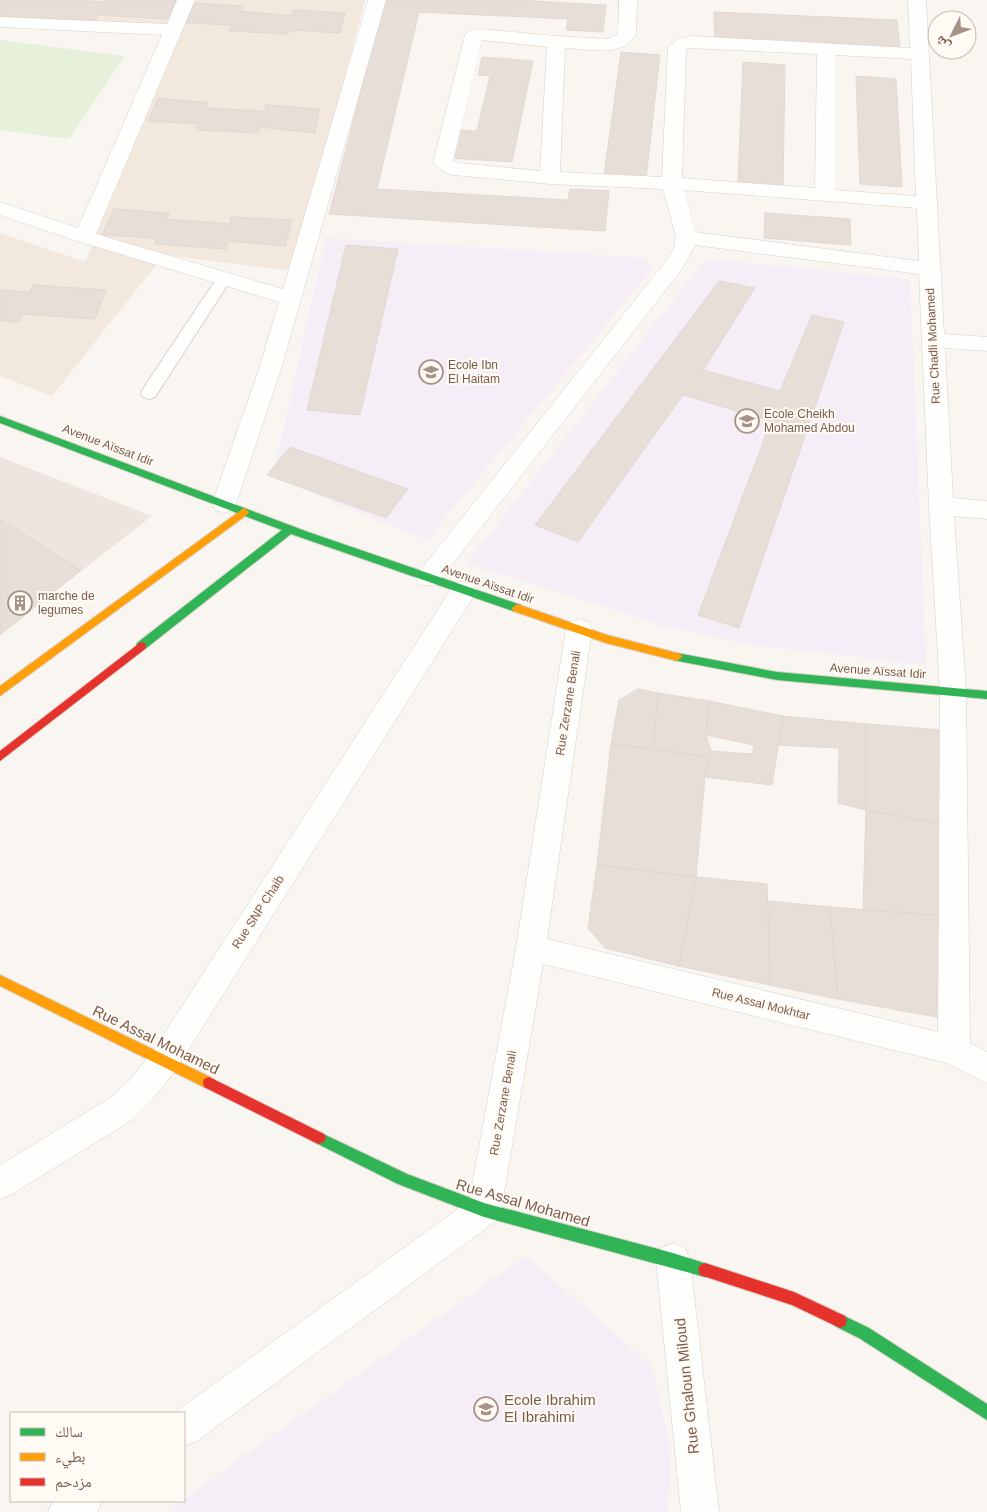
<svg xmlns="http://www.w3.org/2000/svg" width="987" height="1512" font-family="Arial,'Noto Naskh Arabic',sans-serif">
  <rect width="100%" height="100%" fill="#f9f5f0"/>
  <!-- residential -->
  <path fill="#f2e8de" d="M0,0H365L293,271L164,255L52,396L0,376V233L85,262L183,28L0,19Z"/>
  <!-- industrial -->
  <path fill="#ede5e0" d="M0,457L152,516L0,634Z"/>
  <!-- education -->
  <path fill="#f6eef6" d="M326,238L644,258L653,268L427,540L273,477Z
    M706,259L910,279L926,665L740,643L662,625L467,563Z
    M526,1256L652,1366L671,1451L668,1512H172L189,1495Z"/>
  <!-- green -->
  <path fill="#e7f0db" d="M0,40L125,56L69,139L0,130Z"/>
  <!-- building -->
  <path fill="#e6ded7" stroke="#e2d8d2" d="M0,0H68L104,2L106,0H176L169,19L98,15L95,21L0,16Z
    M385,0H514L606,5L603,32L566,30L568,19L419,12L377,189L568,200L570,189L609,191L605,231L329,214Z
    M194,3L243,6L240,11L292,16L294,10L345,13L340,33L293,30L287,34L229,31L231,25L186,23Z
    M714,12L897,20L900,48L715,38Z
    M621,52L660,55L646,179L604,176Z
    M482,57L533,61L512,162L450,158L457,130L477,131L490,76L478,75Z
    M743,62L785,65L783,186L738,183Z
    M856,76L896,79L902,187L860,184Z
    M158,98L209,103L205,108L265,111L266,105L319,109L315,133L260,127L258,133L196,130L199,124L148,121Z
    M114,209L169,213L167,219L230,224L231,217L292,220L285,246L229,241L226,249L155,244L156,238L102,235Z
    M765,213L850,219L851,245L764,238Z
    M346,245L398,249L360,415L307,410Z
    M719,281L755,288L703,370L780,391L812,315L844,322L739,628L698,615L771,421L683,395L578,542L535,525Z
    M33,285L106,290L95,319L22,314L19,322L0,321V290L30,292Z
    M290,447L408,489L386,518L267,475Z
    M0,519L81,570L0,635Z
    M638,689L658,693L653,749L611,744L619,700Z
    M658,693L709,701L706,735L711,751L709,757L653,749Z
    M709,701L783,716L772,785L705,777L711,751L752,754L754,745L706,735Z
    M783,716L866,724V810L838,803L839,748L778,745Z
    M866,724L943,730L947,825L866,810Z
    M611,744L709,757L705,777L696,877L597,865Z
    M866,810L947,825L948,916L863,910Z
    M597,865L696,877L679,966L605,948L588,928Z
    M696,877L767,884L770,985L679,966Z
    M768,901L830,907L838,999L770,985Z
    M830,907L948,916L947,1019L838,999Z"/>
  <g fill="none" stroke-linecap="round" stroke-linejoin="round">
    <!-- lane casing -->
    <g stroke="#d7d1cb" stroke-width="2">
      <path id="lane" d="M224,273L229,275L232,278L155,397L149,399L143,397L141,393L143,389L219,275Z"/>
    </g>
    <!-- street casing -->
    <g stroke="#d7d1cb" stroke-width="1">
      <path id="street" d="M177,0H195L96,234L283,289L368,0H386L282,366L236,504L233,510L224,513L215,510L212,504L260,366L279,302L77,241L0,215V202L78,228L162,35L0,27V17L167,24Z
        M619,0H637L636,35C621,58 589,49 565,48L560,172L662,177L668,47L678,39L692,36L910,48L908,0H926L944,334L987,337V351L945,348L953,498L987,501V519L954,516L966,691L970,1043L987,1052V1083L947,1063L543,964L501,1210L496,1221L197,1441L184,1446V1413H174L469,1201L516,948L566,629L570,622L579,619L588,622L592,629L547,939L938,1032L940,691L929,506L919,274L695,245L682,269L437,584L428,586L419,584L415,577L666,261L674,248L676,237L663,189L550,184L453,175L446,173L433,163L465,35L468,31L480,29L556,36L609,39L618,34ZM482,40L547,47L540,171L458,163L453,161ZM689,48L817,54L815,188L682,178L686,49ZM835,55L911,59L916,196L835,190ZM684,190L917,208L919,261L695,232Z
        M464,581L473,583L477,590L473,597L175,1071L152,1100L132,1120L12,1194L0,1199V1165L110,1098L130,1080L153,1051L455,583Z
        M673,1243L685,1248L690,1260L719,1512H681L656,1260L661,1248Z
        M53,1501H102L97,1512H48Z"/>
    </g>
    <!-- fast casing -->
    <g stroke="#d9d2cb" stroke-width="2">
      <path id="fast" d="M0,416L308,532L521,605L522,608L517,612L513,611L291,534L145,649H137L136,646L137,643L282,530L0,423Z
        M677,653L777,672L987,691V699L777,680L673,660L672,657Z
        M319,1132L407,1174L484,1203L673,1253L710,1265L712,1270L710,1275L705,1277L484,1217L398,1184L314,1142L312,1138L314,1134Z
        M840,1314L869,1328L987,1404V1420L859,1338L835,1326L833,1321L835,1316Z"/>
    </g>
    <!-- slow casing -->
    <g stroke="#d9d2cb" stroke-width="2">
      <path id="slow" d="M244,508L249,512L248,514L0,696V686Z
        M517,604L607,635L681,654L682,657L677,661L606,643L513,611L512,608Z
        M0,975L214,1079L215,1083L214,1087L209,1089L204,1087L0,986Z"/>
    </g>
    <!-- jam casing -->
    <g stroke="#d9d2cb" stroke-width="2">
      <path id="jam" d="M141,642L145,643L146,646L145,649L0,761V751Z
        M209,1077L324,1134L326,1138L324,1142L319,1144L314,1142L204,1087L203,1083L204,1079Z
        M705,1263L794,1292L845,1316L847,1321L845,1326L840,1328L792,1305L700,1275L698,1270L700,1265Z"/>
    </g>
    <!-- lane -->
    <use href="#lane" fill="#fefefd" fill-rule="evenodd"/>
    <!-- street -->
    <use href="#street" fill="#fefefd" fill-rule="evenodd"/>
    <!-- fast -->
    <use href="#fast" fill="#30b455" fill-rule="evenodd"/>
    <!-- slow -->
    <use href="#slow" fill="#ff9f0a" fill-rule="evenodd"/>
    <!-- jam -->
    <use href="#jam" fill="#e5322d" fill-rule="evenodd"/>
  </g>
  <!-- icons -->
  <defs>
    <g id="school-ring" transform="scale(1.25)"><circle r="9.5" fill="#fffaf3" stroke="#a69286" stroke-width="1.5"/><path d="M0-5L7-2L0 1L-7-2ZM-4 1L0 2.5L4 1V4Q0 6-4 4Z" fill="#a69286"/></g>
    <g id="building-ring" transform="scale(1.25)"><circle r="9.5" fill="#fffaf3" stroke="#a69286" stroke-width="1.5"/><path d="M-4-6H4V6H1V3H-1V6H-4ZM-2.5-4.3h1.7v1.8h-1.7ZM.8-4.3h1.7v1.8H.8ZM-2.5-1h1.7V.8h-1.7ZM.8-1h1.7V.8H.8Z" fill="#a69286"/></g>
  </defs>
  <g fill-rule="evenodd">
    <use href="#school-ring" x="431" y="372"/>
    <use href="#school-ring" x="747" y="421"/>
    <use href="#building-ring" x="20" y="603"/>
    <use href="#school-ring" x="486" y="1409"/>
  </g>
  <g text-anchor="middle" stroke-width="4" stroke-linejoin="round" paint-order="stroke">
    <!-- street labels -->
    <g font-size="12" fill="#7a5c4d" stroke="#fffaf3">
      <text transform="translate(933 346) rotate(-93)" y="4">Rue Chadli Mohamed</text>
      <text transform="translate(108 445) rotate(21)" y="4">Avenue Aïssat Idir</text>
      <text transform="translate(488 584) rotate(19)" y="4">Avenue Aïssat Idir</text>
      <text transform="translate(878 671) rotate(4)" y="4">Avenue Aïssat Idir</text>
      <text transform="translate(568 703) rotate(-81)" y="4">Rue Zerzane Benali</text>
      <text transform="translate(258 912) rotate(-57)" y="4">Rue SNP Chaib</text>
      <text transform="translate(761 1004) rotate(14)" y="4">Rue Assal Mokhtar</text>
      <text transform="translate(503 1103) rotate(-80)" y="4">Rue Zerzane Benali</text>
    </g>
    <!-- poi labels -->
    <g font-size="12" fill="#7a5c4d" stroke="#fffaf3" text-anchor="start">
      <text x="448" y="369">Ecole Ibn<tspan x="448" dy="14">El Haitam</tspan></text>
      <text x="764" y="418">Ecole Cheikh<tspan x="764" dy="14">Mohamed Abdou</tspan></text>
      <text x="38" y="600">marche de<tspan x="38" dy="14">legumes</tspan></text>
    </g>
    <!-- near-street labels -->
    <g font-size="15" fill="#7a5c4d" stroke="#fffaf3">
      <text transform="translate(156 1040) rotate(26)" y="5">Rue Assal Mohamed</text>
      <text transform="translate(523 1203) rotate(16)" y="5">Rue Assal Mohamed</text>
      <text transform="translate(687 1386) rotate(-96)" y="5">Rue Ghaloun Miloud</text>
    </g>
    <!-- near-poi labels -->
    <g font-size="15" fill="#7a5c4d" stroke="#fffaf3" text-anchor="start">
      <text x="504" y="1405">Ecole Ibrahim<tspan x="504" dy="17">El Ibrahimi</tspan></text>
    </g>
  </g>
  <!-- legend -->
  <rect x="10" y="1412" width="175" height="90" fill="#fffaf3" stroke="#cabbb1"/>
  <rect x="20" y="1428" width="25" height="8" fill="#30b455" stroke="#cabbb1"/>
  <text x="55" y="1437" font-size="15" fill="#7a5c4d">سالك</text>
  <rect x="20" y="1453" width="25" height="8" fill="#ff9f0a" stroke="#cabbb1"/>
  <text x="55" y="1462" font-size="15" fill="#7a5c4d">بطيء</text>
  <rect x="20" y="1478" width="25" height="8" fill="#e5322d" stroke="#cabbb1"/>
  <text x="55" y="1487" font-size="15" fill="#7a5c4d">مزدحم</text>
  <!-- north arrow -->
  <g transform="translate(952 35) rotate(228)"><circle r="24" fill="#fffaf3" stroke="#cabbb1"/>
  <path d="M0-4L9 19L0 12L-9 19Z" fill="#a69286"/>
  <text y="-8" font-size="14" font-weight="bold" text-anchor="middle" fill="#7a5c4d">ش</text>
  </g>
</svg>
